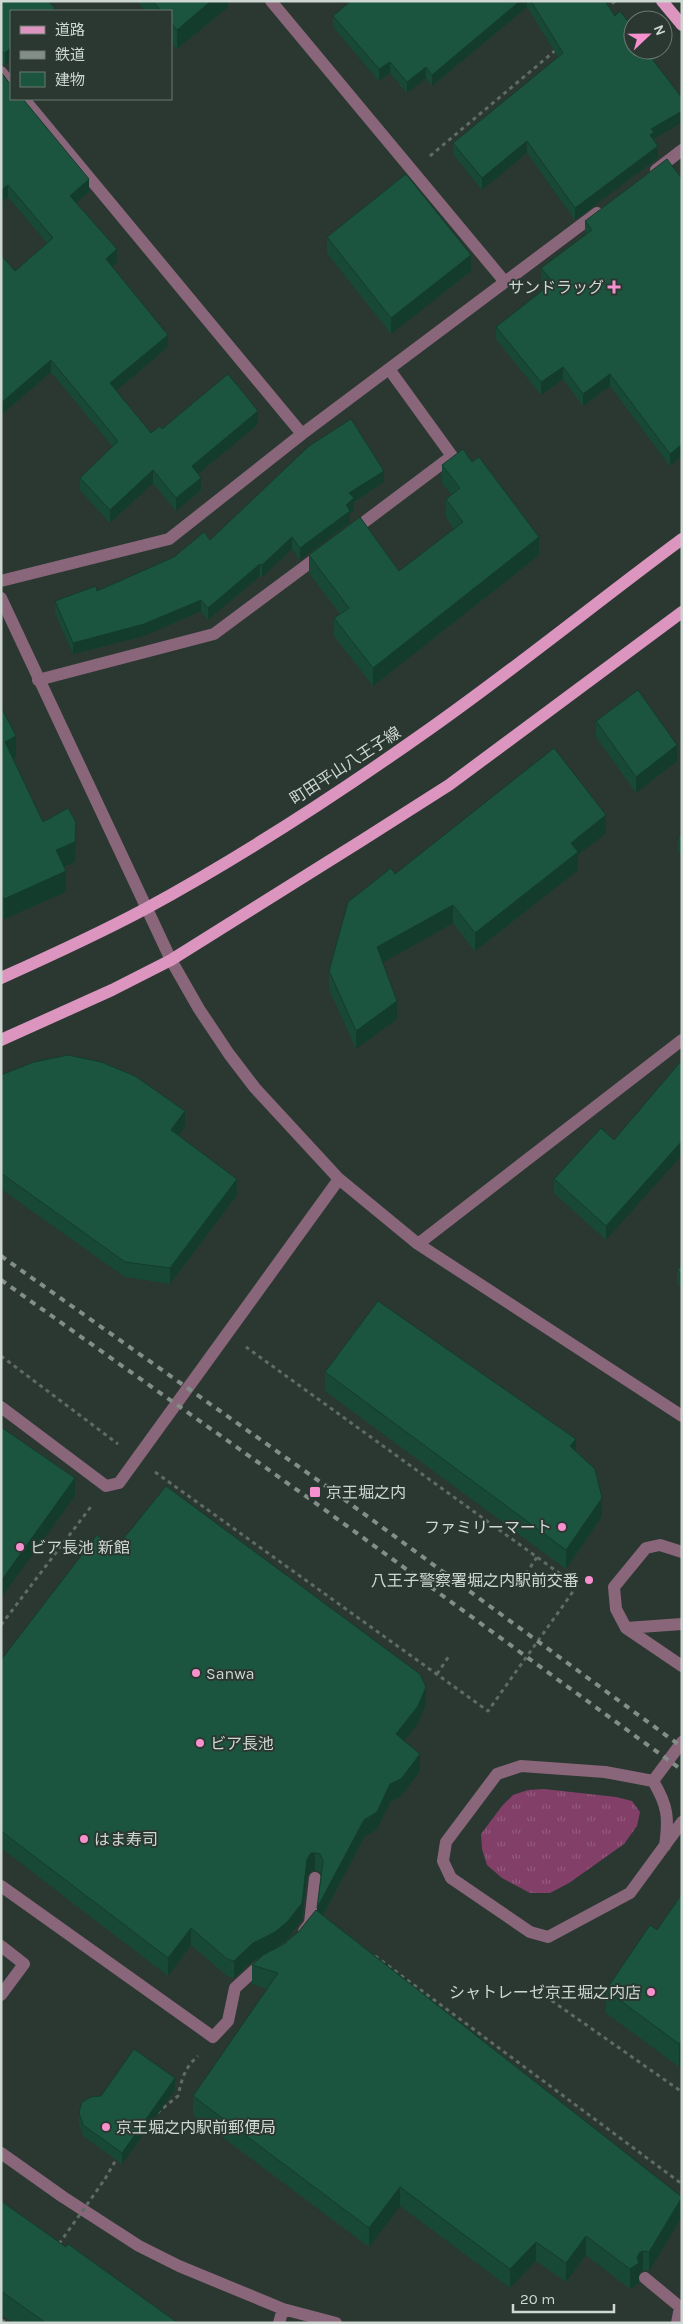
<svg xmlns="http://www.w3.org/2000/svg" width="683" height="2324" font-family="Karla,'Noto Sans JP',sans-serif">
  <defs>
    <pattern id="grass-tufts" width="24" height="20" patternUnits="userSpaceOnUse" patternTransform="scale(1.25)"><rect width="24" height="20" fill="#824069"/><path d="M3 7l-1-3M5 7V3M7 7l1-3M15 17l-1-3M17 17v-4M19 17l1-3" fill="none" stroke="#925b7e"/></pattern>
  </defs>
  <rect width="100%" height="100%" fill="#2a3831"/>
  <!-- grass -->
  <path fill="url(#grass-tufts)" d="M544,1789L616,1797L632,1801L640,1812L637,1826L624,1844L569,1883L550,1893H530L502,1878L487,1865L482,1849L481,1834L502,1806L513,1795L528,1790Z"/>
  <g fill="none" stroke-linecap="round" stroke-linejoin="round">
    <!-- path -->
    <path stroke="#5f6b65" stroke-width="3" stroke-dasharray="4 4" stroke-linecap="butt" d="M606,9L615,1
      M430,156L557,49
      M1,1356L118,1444
      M155,1472L488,1711L577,1586L246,1347
      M526,1574L537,1557
      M1,1625L93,1504
      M437,1674L449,1656
      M375,1956L682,2184
      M545,1996L682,2092
      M157,2113L178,2096C182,2079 184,2068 198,2056
      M105,2179L117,2158
      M2,2323L7,2315"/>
    <!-- minor -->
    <path stroke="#89667a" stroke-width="12" d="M271,1L505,282
      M1,72L11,84
      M24,99L302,434
      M656,170L682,150
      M351,532L452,456L389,369
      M1,581L169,539L302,434L597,213
      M1,598L171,960L199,1009L229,1054L255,1088L339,1179L418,1244L682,1416
      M38,680L214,634L323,553
      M418,1244L682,1040
      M1,1407L106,1486L119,1483L339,1179
      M682,1552L660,1545L646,1548L614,1587L616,1609L626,1628L682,1666
      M626,1628L682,1624
      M653,1781L682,1742
      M665,1846C669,1818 668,1806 653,1781L605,1772L521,1766L497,1774L446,1842L443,1861L451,1878L530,1932L548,1937L630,1893L682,1822
      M1,1886L213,2037L228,2021L235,1988L258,1967L265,1964
      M304,1931L310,1923L315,1878
      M1,1946L24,1964L1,1995
      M1,2153L63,2197L139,2246L179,2266L283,2309L336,2323
      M645,2278L680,2307L677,2323
      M279,2323L283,2309"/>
    <!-- major -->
    <path stroke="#dc95bf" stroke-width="12" d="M662,1L682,25
      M1,978C50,956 98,934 145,909C239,858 333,797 421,735C510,673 594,604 682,539
      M1,1040L112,990L171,960L361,841L449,785L682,612"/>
    <!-- rail -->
    <path stroke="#838e88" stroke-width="4" stroke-dasharray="6 6" stroke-linecap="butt" d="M1,1256L326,1486L682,1747
      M1,1280L314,1502L682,1770"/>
    <!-- path-bridge -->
    <path stroke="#5f6b65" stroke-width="3" stroke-dasharray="4 4" stroke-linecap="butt" d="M59,2244L105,2179"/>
  </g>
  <!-- wall -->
  <path fill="#184936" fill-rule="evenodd" d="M1,1L55,11L5,65L1,64Z
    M137,1H228V7L177,49L171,42V11H145Z
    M351,1H605L615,16L649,50V55L682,98V122L654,139L658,158L575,220L527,153L482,190L453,154V143L558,57L527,7L432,86L426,78L407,93L390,73L379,81L333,27V16Z
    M1,72L89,192L76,203L117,262L112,267L168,347L116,391L151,433L162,429L258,424L198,474L201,490L176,511L153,483L110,523L80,490V478L113,447L51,372L1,415V255L15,271L47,243L8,197Z
    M682,179V456L670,466L610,386L583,406L563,379L541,395L496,339V327L547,287L541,280V268L586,235L585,233V221Z
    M327,237L471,271L391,334L327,253Z
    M442,465L539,555L373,686L334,636V618L340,614L309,573V555L399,571L454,529L446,517V499L452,495L442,483Z
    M384,482L354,502V510L350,513V522L300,560L292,549L262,577L260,576L208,620L201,611L144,636L73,654L55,613V601L97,591L174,557L210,540Z
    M1,707L16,757L13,758L43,822L75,862L64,867L66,892L4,919L1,914Z
    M596,721L677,761L636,793L596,737Z
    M606,833L578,855V870L475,951L453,923L383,962L397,1019L356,1049L329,989V971L395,874Z
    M682,835V857L678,851V838Z
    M1,1075L185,1127L178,1136L237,1195L170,1284L125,1277L1,1189Z
    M614,1140L606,1240L554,1193V1179Z
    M682,1265V1289L677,1284V1270Z
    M325,1372L576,1451L602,1516L566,1569L325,1391Z
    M115,1549L426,1704L418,1723L404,1741L420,1771L401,1796L390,1802L377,1829L364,1838L323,1915L682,2197V2217L649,2271L643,2270L639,2272V2283L630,2289L586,2255L566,2282L536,2261L510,2288L400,2206L369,2247L193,2115V2096L267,1989L252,1984V1965L260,1957L253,1961L234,1978L227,1976L191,1945L168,1976L1,1848V1660ZM315,1870L320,1872L321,1875L317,1911L299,1931L284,1944L279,1947L288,1938L302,1920L307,1877L311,1871Z
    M682,1894V2063L679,2067L606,2013V1990L657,1930Z
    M175,2090L122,2164L83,2136L79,2124V2113Z
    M1,2201L66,2247L178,2323H14L1,2314Z"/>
  <!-- shaded-wall -->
  <path fill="#143c2c" d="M211,1H228V7L177,49V30Z
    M520,1H527V7L432,86V75Z
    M11,47V60L5,65V53Z
    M390,62V73L379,81V69Z
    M426,67V78L407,93V82Z
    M682,111V122L654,139V144L650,135L651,129Z
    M527,141V153L482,190V178Z
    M658,146V158L575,220V208Z
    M89,179V192L70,208V196Z
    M8,185V197L1,203V190Z
    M117,249V262L106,272V259Z
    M471,255V271L391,334V318Z
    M168,335V347L110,396V383Z
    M51,360V372L1,415V403Z
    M563,367V379L541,395V382Z
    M610,374V386L583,406V394Z
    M258,411V424L192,479V466Z
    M682,444V456L670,466V454Z
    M153,470V483L110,523V510Z
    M384,471V482L354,502V510L350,513V522L300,560V548L349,493Z
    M201,478V490L176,511V498Z
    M292,537V549L262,577V565Z
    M539,537V555L373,686V668Z
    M260,564V576L208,620V608Z
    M201,600V611L144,636L73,654V643Z
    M16,736V757L5,762V742Z
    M677,745V761L636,793V777Z
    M606,815V833L578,855V870L475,951V933L571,843Z
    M76,822L75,862L56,870V850Z
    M66,871V892L4,919V899Z
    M453,905V923L377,966V947Z
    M397,1001V1019L356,1049V1031Z
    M185,1111V1127L171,1146V1130Z
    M682,1141V1155L606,1240V1226Z
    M237,1179V1195L170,1284V1268Z
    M576,1439V1458L570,1446Z
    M75,1478V1496L1,1598V1581Z
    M602,1498V1516L566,1569V1550Z
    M426,1687V1704L418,1723L396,1752V1734Z
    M420,1754V1771L401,1796L390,1802L377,1829L364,1838L317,1926V1908L364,1820L390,1784Z
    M311,1853H315V1870L311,1871L307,1877L302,1920L288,1938L275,1949L253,1961L234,1978V1961Z
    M191,1928V1945L168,1976V1958Z
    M682,2040V2063L679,2067V2044Z
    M175,2078V2090L122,2164V2153Z
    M400,2187V2206L369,2247V2228Z
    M682,2198V2217L649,2271V2252Z
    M586,2236V2255L566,2282V2263Z
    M536,2242V2261L510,2288V2269Z
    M643,2251V2270L639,2274V2283L630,2289V2269L639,2253Z"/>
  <!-- building -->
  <path fill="#1c553f" stroke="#143c2c" d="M1,1H48L55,8L51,11H11V47L5,53L1,52Z
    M153,1H211L177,30L171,23V11H161Z
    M351,1H520L432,75L426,67L407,82L390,62L379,69L333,16Z
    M531,1H605L615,16L620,11L633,28V50H648L646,51L682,98V111L651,129L654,132L650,135L658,146L575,208L527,141L482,178L453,143L563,53Z
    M1,72L11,85V99H23L89,179L70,196L117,249L106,259L168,335L110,383L151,433L160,426L162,429L228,374L258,411L192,466L201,478L176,498L153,470L110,510L80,478L118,441L51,360L1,403V255L15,271L53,238L8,185L1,190Z
    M667,159L682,179V444L670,454L610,374L583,394L563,367L541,382L496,327L553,282L541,268L592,230L585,221Z
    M406,174L471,255L391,318L327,237Z
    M351,419L384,471L349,493L354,498L346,505L350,511L300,548L292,537L262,565L260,564L208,608L201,600L144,624L73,643L55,601L96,586L97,591L174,557L204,532L210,540L309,446Z
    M463,449L472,462L479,457L539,537L373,668L334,618L349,608L309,555L360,517L399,571L463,522L446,499L460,488L442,465Z
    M638,690L677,745L636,777L596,721Z
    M1,707L16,736L5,742L43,822L68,808L76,822L75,842L56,850L66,871L4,899L1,894Z
    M554,748L606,815L571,843L578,852L475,933L453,905L377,947L397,1001L356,1031L329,971L348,902L391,868L395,874Z
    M682,835V844L678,838Z
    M68,1055L101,1062L135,1076L185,1111L171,1130L237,1179L170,1268L125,1262L1,1173V1075L34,1062Z
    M682,1060V1141L606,1226L554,1179L601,1128L614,1140Z
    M682,1265V1275L677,1270Z
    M378,1301L576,1439L570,1446L595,1469L602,1498L566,1550L325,1372Z
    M1,1427L75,1478L1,1581Z
    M166,1486L420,1674L426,1687L418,1706L396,1734L420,1754L401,1779L390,1784L377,1812L364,1820L317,1908L323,1861L320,1854L315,1853H311L307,1859L302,1903L288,1921L275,1932L253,1943L234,1961L227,1959L191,1928L168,1958L1,1831V1660L97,1535L115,1549Z
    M682,1894V2040L679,2044L606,1990L650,1925L657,1930Z
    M316,1910L682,2197L649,2252L643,2251L639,2253L637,2258L639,2263L630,2269L586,2236L566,2263L536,2242L510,2269L400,2187L369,2228L193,2096L278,1973L252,1965L263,1955L284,1944L299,1931Z
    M134,2049L175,2078L122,2153L83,2125L79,2113L82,2102L91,2097L101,2096Z
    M1,2201L66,2247L68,2244L178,2323H46L1,2291Z"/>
  <!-- markers -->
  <g fill="#f790ce" stroke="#2a3831" stroke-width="2">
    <path d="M611.5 279.5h5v5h5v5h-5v5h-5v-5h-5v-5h5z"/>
    <rect x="309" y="1486" width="12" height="12" rx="2.5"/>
    <circle cx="562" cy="1527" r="5"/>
    <circle cx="20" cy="1547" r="5"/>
    <circle cx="589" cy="1580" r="5"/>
    <circle cx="196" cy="1673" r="5"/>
    <circle cx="200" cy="1743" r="5"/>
    <circle cx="84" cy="1839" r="5"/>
    <circle cx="651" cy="1992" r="5"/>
    <circle cx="106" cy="2127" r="5"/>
  </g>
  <g text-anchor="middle" stroke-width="4" stroke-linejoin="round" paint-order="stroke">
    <!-- poi labels -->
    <g font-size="16" fill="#ced7d2" stroke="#2a3831" text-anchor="start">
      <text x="604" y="293" text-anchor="end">サンドラッグ</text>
      <text x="326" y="1498">京王堀之内</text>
      <text x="552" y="1533" text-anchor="end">ファミリーマート</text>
      <text x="30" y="1553">ビア長池 新館</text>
      <text x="579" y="1586" text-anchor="end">八王子警察署堀之内駅前交番</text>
      <text x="206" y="1679">Sanwa</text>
      <text x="210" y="1749">ビア長池</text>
      <text x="94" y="1845">はま寿司</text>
      <text x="641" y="1998" text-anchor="end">シャトレーゼ京王堀之内店</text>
      <text x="116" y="2133">京王堀之内駅前郵便局</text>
    </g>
    <!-- street labels -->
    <g font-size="16" fill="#ced7d2" stroke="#2a3831">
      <text transform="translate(345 765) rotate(-33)" y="6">町田平山八王子線</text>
    </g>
  </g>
  <!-- border -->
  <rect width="683" height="2324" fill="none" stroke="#ced7d2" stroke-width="5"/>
  <!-- legend -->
  <rect x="10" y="10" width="162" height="90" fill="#2a3831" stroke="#6c7871"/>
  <rect x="20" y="26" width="25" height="8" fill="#dc95bf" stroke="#6c7871"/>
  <text x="55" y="35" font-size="15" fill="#ced7d2">道路</text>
  <rect x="20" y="51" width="25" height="8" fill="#838e88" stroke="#6c7871"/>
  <text x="55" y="60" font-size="15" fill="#ced7d2">鉄道</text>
  <rect x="20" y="72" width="25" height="15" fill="#1c553f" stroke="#6c7871"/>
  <text x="55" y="85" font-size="15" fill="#ced7d2">建物</text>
  <!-- north arrow -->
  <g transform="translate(648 35) rotate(68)"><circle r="24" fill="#2a3831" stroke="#6c7871"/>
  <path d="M0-4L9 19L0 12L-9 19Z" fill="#f790ce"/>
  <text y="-8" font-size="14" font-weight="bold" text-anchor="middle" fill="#ced7d2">N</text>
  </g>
  <!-- scale -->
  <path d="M513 2304v8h101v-8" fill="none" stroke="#ced7d2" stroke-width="2.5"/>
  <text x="520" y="2304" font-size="15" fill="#ced7d2" stroke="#2a3831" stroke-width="4" paint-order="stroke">20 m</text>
</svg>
